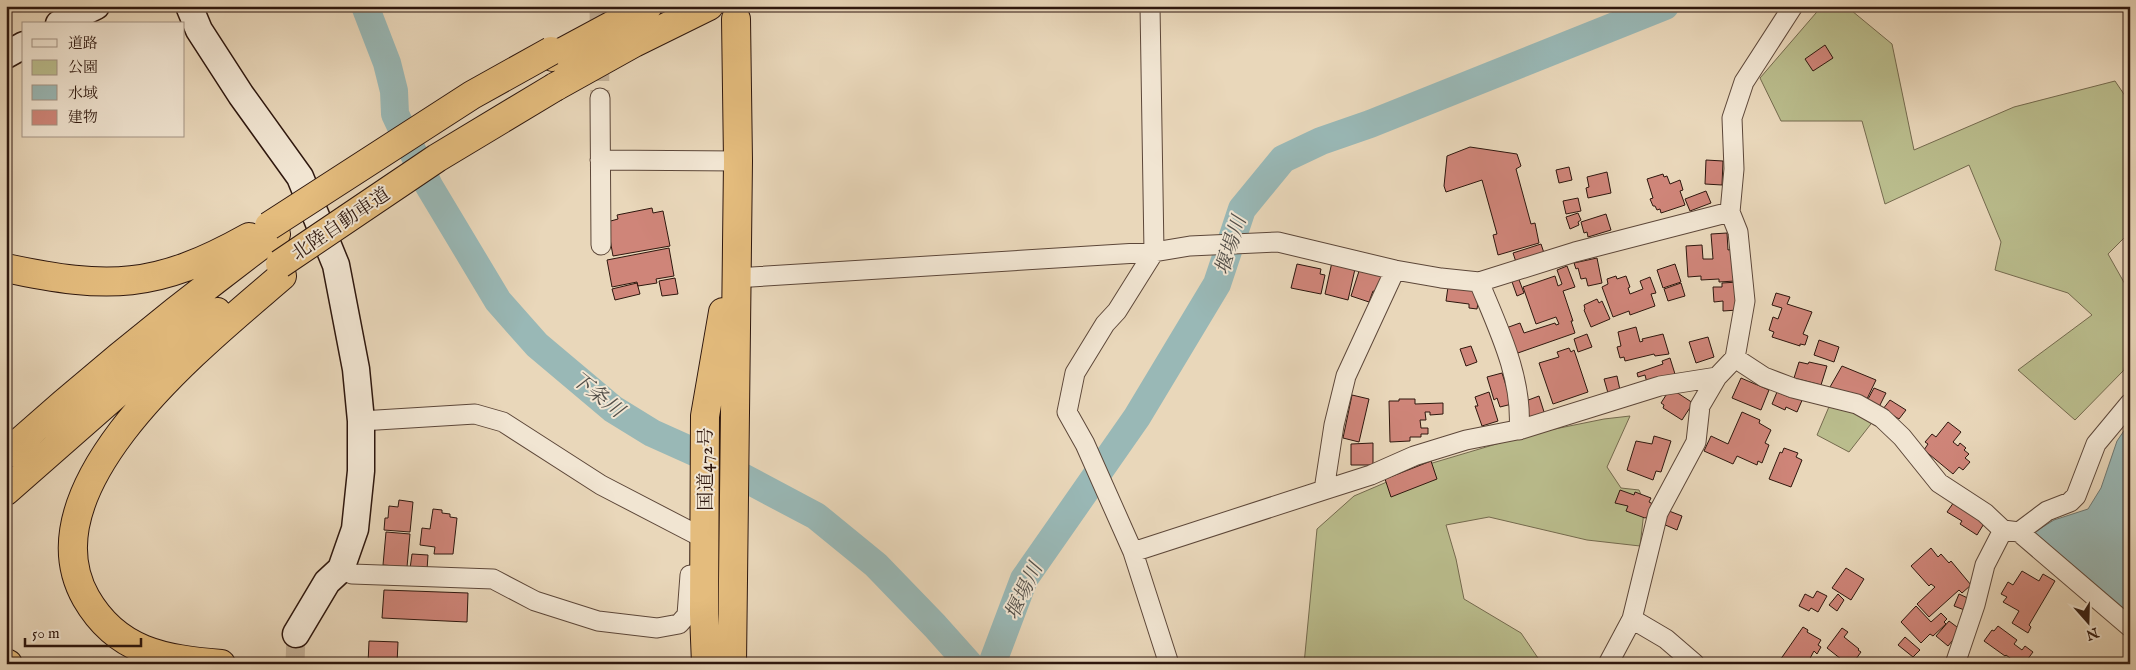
<svg xmlns="http://www.w3.org/2000/svg" width="2136" height="670" font-family="'IM FELL English','Noto Serif JP',serif">
  <rect width="100%" height="100%" fill="#e9d7ba"/>
  <filter id="stains"><feTurbulence type="fractalNoise" baseFrequency=".004" numOctaves="4"/><feColorMatrix values="0 0 0 0 .2 0 0 0 0 .09 0 0 0 0 .02 0 0 0 .5 -.17"/></filter>
  <radialGradient id="worn" r=".72"><stop offset=".6" stop-color="#630" stop-opacity="0"/><stop offset="1" stop-color="#630" stop-opacity=".3"/></radialGradient>
  <!-- green -->
  <path fill="#babd8d" stroke="#746a4e" d="M1822,6H1846L1892,44L1914,150L2014,107L2115,81L2130,103V232L2108,254L2130,293V330L2124,370L2075,420L2018,370L2092,315L2068,293L1995,270L2001,242L1969,165L1885,204L1862,121H1781L1760,78Z
    M1831,402L1874,420L1849,452L1817,435Z
    M1630,416L1607,467L1621,488L1639,490L1645,503L1640,546L1587,540L1489,517L1446,525L1456,559L1464,599L1521,633L1542,664H1304L1317,529L1354,496L1429,464L1530,434L1604,419Z"/>
  <!-- water -->
  <path fill="#99b8b6" stroke="#6e7873" d="M2130,422V621L2033,533L2054,520L2088,509L2101,488L2117,441Z"/>
  <g fill="none" stroke-linecap="round" stroke-linejoin="round">
    <!-- river -->
    <path stroke="#99b8b6" stroke-width="28" d="M365,6L387,63L394,91L395,114L429,186L498,301L537,345L613,409L652,433L701,455L816,516L876,565L935,626L969,664
      M992,664L1024,579L1137,417L1217,284L1242,209L1283,159L1321,141L1370,124L1665,6"/>
  </g>
  <!-- building -->
  <path fill="#cf8579" stroke="#2e170e" d="M1825,45L1833,58L1813,71L1805,59Z
    M1470,147L1517,154L1521,166L1516,169L1531,224L1535,223L1539,243L1498,255L1493,235L1497,234L1482,180L1446,192L1444,186L1447,156Z
    M1706,160L1723,161L1722,185L1705,184Z
    M1569,167L1572,180L1559,183L1556,170Z
    M1607,172L1611,193L1588,198L1586,188L1589,187L1587,177Z
    M1663,174L1664,177L1667,176L1670,184L1680,180L1683,190L1680,191L1685,205L1661,213L1660,209L1657,210L1655,206H1653L1650,199L1653,198L1647,179Z
    M1706,191L1711,203L1690,211L1685,199Z
    M1578,198L1581,211L1566,214L1563,201Z
    M652,208L653,213L663,211L670,246L613,256L607,222L618,219L617,215Z
    M1578,213L1581,220L1578,222L1579,225L1570,229L1566,217Z
    M1606,214L1611,230L1588,237L1587,232L1584,233L1581,222Z
    M1727,233L1728,250L1734,249L1735,281L1719,282V279L1701,280V276L1688,277L1686,246L1702,245L1703,259H1713L1711,234Z
    M1541,244L1544,253L1516,262L1513,253Z
    M669,248L674,276L656,279L657,283L638,286L637,282L612,287L607,260Z
    M1597,258L1602,283L1588,286L1586,278L1581,279L1578,268L1576,269L1574,263Z
    M1332,262L1355,269L1348,300L1325,294Z
    M1297,264L1321,269L1320,274L1325,275L1321,294L1291,288Z
    M1675,264L1681,282L1663,288L1657,270Z
    M1567,266L1575,287L1563,291L1573,321H1571L1575,333L1515,354L1506,328L1520,323L1524,333L1555,323L1556,325L1559,324L1556,317L1536,324L1523,287L1555,276L1558,286L1562,284L1557,270Z
    M1360,268L1382,275L1376,292L1373,291L1369,302L1351,296Z
    M1616,276L1617,279L1626,276L1630,287L1628,288L1630,294L1643,289L1640,281L1650,277L1656,293L1651,294L1655,306L1630,315L1629,311L1613,317L1602,287L1608,284L1607,279Z
    M1518,277L1524,293L1517,296L1511,279Z
    M675,278L678,294L662,296L659,281Z
    M1738,282V310L1723,311V301L1714,302L1713,287H1722V283Z
    M637,283L640,294L615,300L612,289Z
    M1681,283L1685,296L1668,301L1664,289Z
    M1448,287L1473,290L1479,297L1477,309L1469,308V304L1446,301Z
    M1776,293L1790,297L1787,304L1812,312L1803,334L1808,336L1805,345L1800,344V346L1772,337L1774,332L1769,330L1773,317L1778,319L1782,308L1772,305Z
    M1597,299L1599,303L1602,301L1610,319L1591,327L1584,310L1585,309L1584,305Z
    M1636,327L1640,342L1643,341L1642,339L1663,334L1669,354L1655,356L1654,354L1625,361L1624,357L1620,358L1617,347L1621,346L1618,332Z
    M1587,334L1592,347L1578,352L1574,339Z
    M1708,337L1714,357L1696,363L1689,342Z
    M1819,340L1839,347L1834,362L1814,355Z
    M1471,346L1477,362L1466,366L1460,349Z
    M1569,348L1571,352L1574,350L1588,392L1553,404L1539,363L1559,357L1557,352Z
    M1670,358L1675,374L1647,383L1645,375L1638,377L1637,373L1663,364L1662,361Z
    M1799,362L1808,364L1809,362L1827,366L1821,385L1794,378Z
    M1842,366L1876,380L1866,401L1830,387Z
    M1502,373L1512,404L1500,407L1497,398L1494,400L1487,377Z
    M1617,376L1620,390L1608,393L1604,379Z
    M1741,378L1769,390L1761,410L1732,398Z
    M1874,388L1886,393L1879,407L1867,401Z
    M1673,390L1693,403L1682,420L1663,408L1664,405L1661,403L1668,392Z
    M1489,392L1498,421L1482,426L1475,406H1478L1475,397Z
    M1777,392L1789,397L1791,393L1803,398L1797,412L1786,407L1785,410L1772,404Z
    M1352,395L1369,399L1359,442L1343,438Z
    M1539,396L1545,415L1529,420L1523,402Z
    M1399,399H1415V404L1443,403V414L1430,415V412H1425L1426,420H1420L1421,428H1428V434H1421V437H1410V441L1390,442L1389,401H1399Z
    M1890,400L1906,410L1899,419L1883,409Z
    M1742,412L1760,420L1759,423L1771,430L1765,443L1769,445L1762,463L1758,461L1757,465L1737,456L1733,464L1704,451L1711,436L1728,444Z
    M1948,422L1961,432L1953,442L1958,446L1960,443L1966,448L1964,450L1969,454L1965,458L1970,462L1963,470L1959,467L1953,474L1924,450L1928,444L1925,442L1932,434L1936,437Z
    M1654,436L1671,441L1661,472L1656,471L1653,480L1627,470L1636,441L1652,444Z
    M1373,443V465H1351V444Z
    M1784,448L1798,453L1796,457L1802,460L1791,487L1769,479L1780,452L1782,453Z
    M1431,461L1437,479L1391,497L1385,479Z
    M1620,490L1634,495L1635,492L1651,498L1649,502L1655,505L1651,515L1645,518L1626,511L1628,506L1615,503Z
    M399,500L413,502L410,532L384,530L385,518H388L389,506L398,507Z
    M1954,502L1985,522L1977,535L1960,524L1962,521L1947,512Z
    M433,509L442,510V513L450,514V517L457,518L453,554H434L435,547L420,545L422,528L430,529Z
    M1669,511L1682,516L1677,530L1663,524Z
    M386,532L410,534L407,567L383,565Z
    M1931,548L1938,557L1941,554L1949,563L1951,561L1971,585L1962,593L1959,590L1929,617L1917,604L1935,587L1931,584L1929,586L1911,566Z
    M412,554L428,555L427,570L410,569Z
    M1846,568L1864,579L1851,600L1832,588Z
    M2022,571L2039,581L2043,574L2055,581L2029,625L2031,627L2028,633L2012,623L2019,611L2003,602L2007,597L2001,594L2008,582L2013,585Z
    M384,590L468,593L467,622L382,618Z
    M1817,591L1827,596L1818,612L1811,608L1809,611L1799,606L1805,594L1813,598Z
    M1838,594L1844,600L1837,611L1829,605Z
    M1959,594L1972,600L1967,611L1954,606Z
    M1916,606L1931,622L1941,613L1947,619L1944,622L1946,624L1933,636L1930,634L1921,643L1901,622Z
    M1949,621L1961,630L1948,646L1936,636Z
    M1998,626L2017,640L2014,644L2022,650L2025,646L2033,652L2024,664H2018L2006,655L2005,656L1984,641L1992,630L1994,631Z
    M1803,627L1808,630L1807,632L1821,640L1818,645L1821,647L1817,654L1814,651L1808,662L1805,661L1804,664L1778,663Z
    M1842,628L1848,632L1844,637L1859,649L1858,650L1861,652L1853,663L1849,660L1846,663L1827,648Z
    M1905,637L1920,650L1913,657L1898,645Z
    M369,641L398,642L397,664H368Z
    M1914,658L1922,664H1906L1909,661L1910,662Z"/>
  <g fill="none" stroke-linecap="round" stroke-linejoin="round">
    <!-- street-tunnel -->
    <path stroke="#c4b198" stroke-width="19" stroke-dasharray="19 9" stroke-linecap="butt" d="M599,6L600,98
      M295,664L296,634"/>
    <!-- street casing -->
    <g stroke="#5d4739" stroke-width="21">
      <path id="street" d="M1150,6L1154,252L1117,311L1105,324L1075,373L1067,412L1085,444L1133,552L1169,664
        M600,98L601,245
        M600,160L738,161
        M735,278L1154,252L1190,246L1278,242L1395,270L1441,278L1479,282L1575,252L1730,212
        M1479,282C1498,328 1523,378 1519,430
        M1735,358L1764,377L1793,388L1857,404L1882,418L1902,437L1939,483L1985,513L2003,530L2019,532L2130,627
        M361,421L475,414L503,422L601,485L705,539
        M1324,490L1371,475L1414,456L1466,440L1522,429L1660,386L1717,377
        M2019,532L2047,511L2070,502L2076,496L2096,444L2130,403
        M1133,552L1324,490L1334,425L1346,376L1395,270
        M341,569L352,574L493,579L535,601L598,621L657,628L679,624L687,615L690,575H705
        M1632,619L1666,639L1695,664
        M1608,664L1632,619L1658,513L1696,442L1700,406L1717,377L1735,358L1745,301L1738,232L1730,212L1734,169L1732,118L1744,82L1793,6
        M1955,664L1975,605L1985,565L2003,530"/>
    </g>
    <!-- secondary casing -->
    <g stroke="#2e170e" stroke-width="29">
      <path id="secondary" d="M189,6L199,30L241,95L300,177L336,265L356,369L361,421V471L355,529L341,569L327,582L296,634
        M59,24L96,6
        M6,55L24,45"/>
    </g>
    <!-- highway casing -->
    <g stroke="#2e170e" stroke-width="30">
      <path id="highway" d="M553,57L648,6
        M555,87L634,43L709,6
        M6,268C109,290 156,289 249,237
        M6,454C93,376 183,303 276,234
        M6,491L137,376L217,312
        M6,663L8,664
        M221,664C164,659 117,652 86,598C22,485 208,340 282,276
        M706,664L704,614L705,416L723,312
        M732,664L738,161L736,19"/>
    </g>
    <!-- street -->
    <use href="#street" stroke="#f1e5d2" stroke-width="19"/>
    <!-- secondary -->
    <use href="#secondary" stroke="#f1e5d2" stroke-width="26"/>
    <!-- highway -->
    <use href="#highway" stroke="#e4bc7d" stroke-width="28"/>
    <!-- highway-bridge casing -->
    <g stroke="#2e170e" stroke-width="30" stroke-linecap="butt">
      <path id="highway-bridge" d="M269,226L472,95L551,51
        M280,264L437,158L555,87"/>
    </g>
    <!-- highway-bridge -->
    <use href="#highway-bridge" stroke="#e4bc7d" stroke-width="28"/>
  </g>
  <g text-anchor="middle" stroke-width="4" stroke-linejoin="round" paint-order="stroke">
    <!-- street labels -->
    <g font-size="19" fill="#2e170e" stroke="#f1e5d2">
      <text transform="translate(340 223) rotate(-34)" y="7">北陸自動車道</text>
      <text transform="translate(705 469) rotate(-90)" y="7">国道472号</text>
    </g>
    <!-- water labels -->
    <g font-size="20" font-style="italic" fill="#534f49" stroke="#f1e5d2">
      <text transform="translate(1230 245) rotate(-72)" y="7">堰場川</text>
      <text transform="translate(598 394) rotate(38)" y="7">下条川</text>
      <text transform="translate(1023 591) rotate(-64)" y="7">堰場川</text>
    </g>
  </g>
  <!-- margin -->
  <rect width="2136" height="670" fill="none" stroke="#e9d7ba" stroke-width="25"/>
  <rect x="8" y="8" width="2121" height="655" fill="none" stroke="#2e170e" stroke-width="2.5"/>
  <rect x="12" y="12" width="2111" height="645" fill="none" stroke="#2e170e"/>
  <!-- legend -->
  <rect x="22" y="22" width="162" height="115" fill="#f1e5d2" stroke="#a39384"/>
  <rect x="32" y="39" width="25" height="8" fill="#f1e5d2" stroke="#a39384"/>
  <text x="68" y="48" font-size="15" fill="#2e170e">道路</text>
  <rect x="32" y="60" width="25" height="15" fill="#babd8d" stroke="#a39384"/>
  <text x="68" y="72" font-size="15" fill="#2e170e">公園</text>
  <rect x="32" y="85" width="25" height="15" fill="#99b8b6" stroke="#a39384"/>
  <text x="68" y="98" font-size="15" fill="#2e170e">水域</text>
  <rect x="32" y="110" width="25" height="15" fill="#cf8579" stroke="#a39384"/>
  <text x="68" y="122" font-size="15" fill="#2e170e">建物</text>
  <!-- north arrow -->
  <g transform="translate(2088 622) rotate(160)" stroke="#f1e5d2" stroke-width="4" paint-order="stroke">
  <path d="M0-4L9 19L0 12L-9 19Z" fill="#2e170e"/>
  <text y="-8" font-size="14" font-weight="bold" text-anchor="middle" fill="#2e170e">N</text>
  </g>
  <!-- scale -->
  <path d="M25 638v8h116v-8" fill="none" stroke="#2e170e" stroke-width="2.5"/>
  <text x="32" y="638" font-size="15" fill="#2e170e" stroke="#f1e5d2" stroke-width="4" paint-order="stroke">50 m</text>
  <rect width="100%" height="100%" filter="url(#stains)"/>
  <rect width="100%" height="100%" fill="url(#worn)"/>
</svg>
